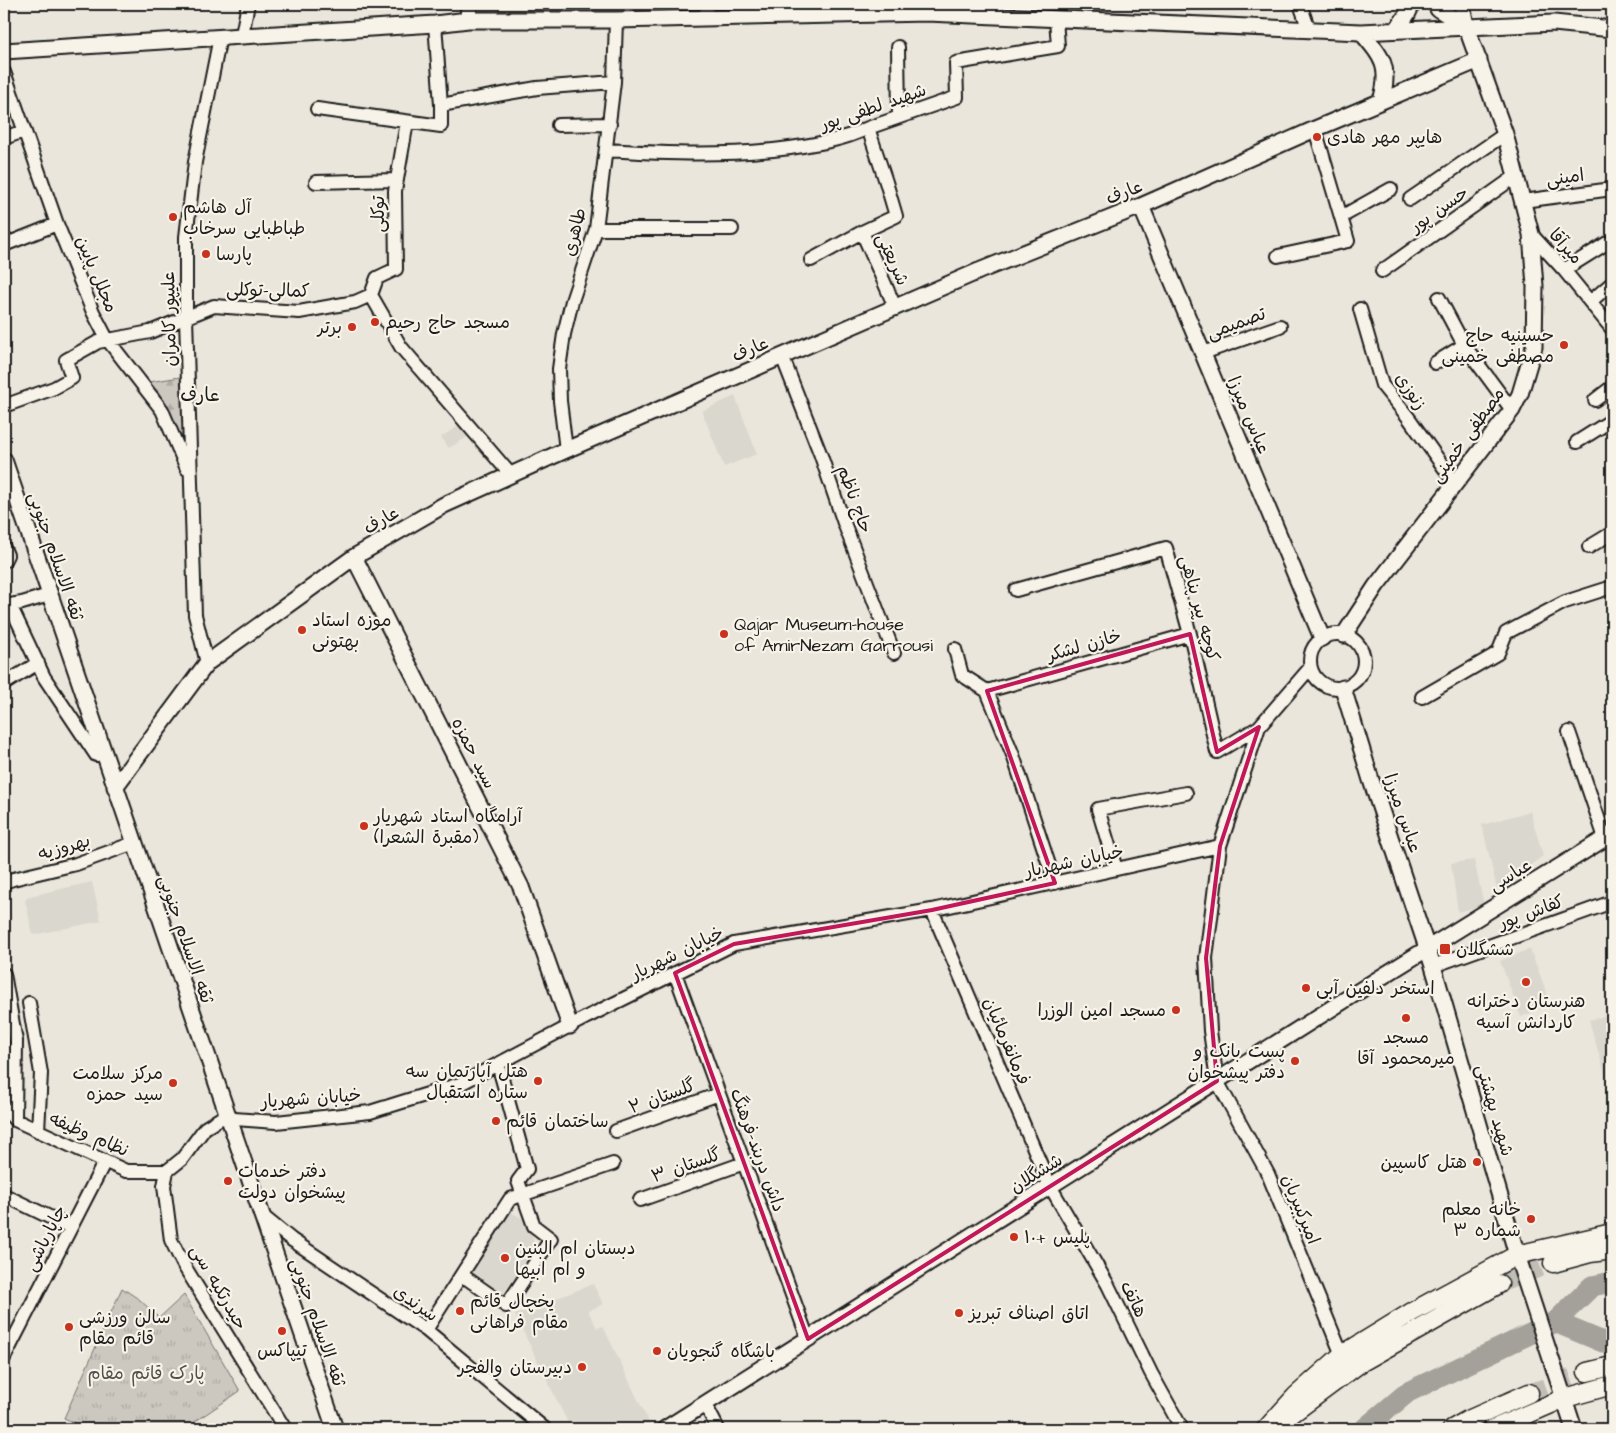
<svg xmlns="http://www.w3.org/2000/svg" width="1616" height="1433" font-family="'Architects Daughter','Playpen Sans Arabic',sans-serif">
  <defs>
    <pattern id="forest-firs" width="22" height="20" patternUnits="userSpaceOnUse" patternTransform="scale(1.25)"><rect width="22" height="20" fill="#ccc8c0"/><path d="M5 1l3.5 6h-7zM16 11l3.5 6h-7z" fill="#afaba4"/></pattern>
    <pattern id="park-tufts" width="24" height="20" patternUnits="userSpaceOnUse" patternTransform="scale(1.25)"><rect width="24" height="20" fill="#ccc8c0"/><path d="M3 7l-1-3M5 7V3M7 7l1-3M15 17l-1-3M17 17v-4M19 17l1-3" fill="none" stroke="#afaba4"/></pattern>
  </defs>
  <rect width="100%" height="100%" fill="#eae6dc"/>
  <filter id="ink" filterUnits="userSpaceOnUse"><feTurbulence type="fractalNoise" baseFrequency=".02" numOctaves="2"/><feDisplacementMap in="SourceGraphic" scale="10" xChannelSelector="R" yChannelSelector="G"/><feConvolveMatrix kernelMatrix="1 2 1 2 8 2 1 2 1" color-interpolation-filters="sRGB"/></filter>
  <g filter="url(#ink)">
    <!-- built -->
    <path fill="#dad7ce" d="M735,396L757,454L724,467L702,411Z
      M460,425L469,436L449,448L441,437Z
      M1530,811L1543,856L1497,889L1482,825Z
      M1474,860L1484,905L1458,912L1451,863Z
      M92,882L101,921L33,935L25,900L30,896Z
      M1530,949L1551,1004L1521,1017L1500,961Z
      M1612,1014V1083L1608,1085L1589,1020Z
      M507,1210L522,1218L532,1235L536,1249L527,1266L500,1296L469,1273Z
      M593,1284L603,1304L588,1311L597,1328L603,1326L650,1425L643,1429H571L515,1315Z"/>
    <!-- forest -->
    <path fill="url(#forest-firs)" stroke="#74726e" d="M186,376L185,440L143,383Z"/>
    <!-- park -->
    <path fill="url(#park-tufts)" stroke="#74726e" d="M122,1288L140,1300L159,1318L184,1295L240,1391L184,1429H88L64,1418Z"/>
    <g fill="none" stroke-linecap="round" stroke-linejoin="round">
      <!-- river -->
      <path stroke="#a3a19a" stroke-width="21" d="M1555,1322L1592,1286L1612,1282
        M1364,1429L1408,1392L1555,1322L1603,1342L1612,1340"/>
      <!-- highway-tunnel -->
      <path stroke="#c1beb6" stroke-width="18" stroke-dasharray="18 9" stroke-linecap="butt" d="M1499,1284L1553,1263
        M1529,1393L1587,1372"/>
      <!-- minor casing -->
      <g stroke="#1c1c1c" stroke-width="16">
        <path id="minor" d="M1300,4L1309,30
          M706,17L707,4
          M242,35L248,4
          M898,47L899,117
          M4,72L57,224L93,312L107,339L162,410L187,469
          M441,105L537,88L614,82
          M317,109L441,126V105L435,24
          M558,125L610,124
          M868,128L886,182L896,216L862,232L895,307
          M4,138L24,131
          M606,150C668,154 729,156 790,148C817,144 843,140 868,128L957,97L956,63L1058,46L1056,19
          M316,182L397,180
          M1410,199L1505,134
          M1523,201L1612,189
          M1341,217L1391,189
          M596,229H732
          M1531,234L1564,270L1612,329
          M4,245L57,224
          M1278,256L1348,241L1315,129
          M811,260L862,232
          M1564,270L1607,243
          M1382,271L1516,176
          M371,295L377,278L396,269L395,191L407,122
          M1439,298L1464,345
          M1590,302L1612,283
          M1360,309L1382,385L1408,417L1455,483
          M1203,353L1280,326
          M782,356L820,453L844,523L894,653
          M1435,363L1464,345L1512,410
          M1595,400L1612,387
          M4,406L54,388L72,378L66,360L98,342L150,332L214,306L299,312L355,302L371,295L401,347L511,475
          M1577,442L1612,420
          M566,450L560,401L559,369L564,334L572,301L596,229L614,82L616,20
          M1589,547L1612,533
          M4,548L7,555L4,561
          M1016,590L1166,548L1190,634L1217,752L1259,727
          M10,605L44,677L96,755L103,754
          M4,606L22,603L49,595
          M1310 661a27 27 0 1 1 54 0a27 27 0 1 1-54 0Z
          M955,649L962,675L987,691L1013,755L1055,883
          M207,663L195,615L186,317V237L195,162L220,37
          M1310,668L1259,727L1220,846L1206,958L1210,1031L1217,1081L1268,1174L1342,1355
          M4,684L38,663
          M987,691L1190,634
          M1422,697L1498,653L1506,633L1565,602L1612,587
          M1569,732L1605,838
          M1116,869L1098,809L1186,793
          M4,882L13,879L76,864L134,843
          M932,910L1050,1186L1108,1285L1151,1373L1182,1429
          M1433,966L1612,902
          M675,973L808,1339
          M4,974L16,1041L15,1120
          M29,1003L41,1073L38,1131
          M4,1108L15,1120L126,1171H167
          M616,1131L719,1094
          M4,1195L70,1227
          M640,1200L744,1163
          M260,1214L292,1240L426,1330L545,1429
          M462,1275L506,1306L551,1239L534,1226L518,1181L527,1169L498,1064
          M426,1330L510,1199L613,1164
          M4,1358L105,1161
          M705,1404L718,1429
          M285,1429L183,1264L171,1240L164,1186L167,1171L182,1159L205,1128L221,1118L276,1122L370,1112L460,1084L585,1018L734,944L932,910L1220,846"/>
      </g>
      <!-- major casing -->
      <g stroke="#1c1c1c" stroke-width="19">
        <path id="major" d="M1436,4L1438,9L1466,26
          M468,20L469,4
          M1397,29L1408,13L1412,4
          M1361,32C1383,58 1391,67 1381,101
          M4,51L435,24L468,20H616L927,13L1361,32L1554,23L1612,29
          M1141,206L1322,638
          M4,460L335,1429
          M354,557L521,887L570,1026
          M1344,635L1376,586L1512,410L1520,394L1534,347L1535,286L1531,234L1505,134L1466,26L1462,4
          M1343,688L1371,780L1433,966L1517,1255L1574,1429
          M115,787L207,663L354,557L444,505L566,450L979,271L1141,206L1315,129L1479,60
          M665,1429L1367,986L1612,834"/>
      </g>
      <!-- highway casing -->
      <g stroke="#1c1c1c" stroke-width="21">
        <path id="highway" d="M1553,1263L1590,1253L1612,1250
          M1587,1372L1612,1366
          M1290,1415L1360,1363L1499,1284
          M1266,1429L1296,1396L1342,1355L1412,1312L1517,1255L1612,1233
          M1452,1429L1468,1420L1529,1393
          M1493,1429L1565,1398L1612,1385"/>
      </g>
      <!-- minor -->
      <use href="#minor" stroke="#f7f3e8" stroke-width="12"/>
      <!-- major -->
      <use href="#major" stroke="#f7f3e8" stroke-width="15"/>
      <!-- highway -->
      <use href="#highway" stroke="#f7f3e8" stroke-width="18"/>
    </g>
  </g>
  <!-- marked area -->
  <path fill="none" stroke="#c2185b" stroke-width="4" stroke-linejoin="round" d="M1190,634L1217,752L1259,727L1220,846L1206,958L1217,1081L808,1339L675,973L734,944L932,910L1055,883L987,691Z"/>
  <!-- markers -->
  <g fill="#c8321e" stroke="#f7f3e8" stroke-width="2">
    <circle cx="1317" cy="137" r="5"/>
    <circle cx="173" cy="217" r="5"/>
    <circle cx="206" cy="254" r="5"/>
    <circle cx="375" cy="322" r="5"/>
    <circle cx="352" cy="327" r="5"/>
    <circle cx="1564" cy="345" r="5"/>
    <circle cx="302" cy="630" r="5"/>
    <circle cx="724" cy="634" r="5"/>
    <circle cx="364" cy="826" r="5"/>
    <rect x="1439" y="943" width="12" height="12" rx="2.5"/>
    <circle cx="1526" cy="982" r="5"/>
    <circle cx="1306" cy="988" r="5"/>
    <circle cx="1176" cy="1010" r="5"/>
    <circle cx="1406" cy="1018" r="5"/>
    <circle cx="1295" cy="1061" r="5"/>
    <circle cx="538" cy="1081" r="5"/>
    <circle cx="173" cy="1083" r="5"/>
    <circle cx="496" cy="1121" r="5"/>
    <circle cx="1477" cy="1162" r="5"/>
    <circle cx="228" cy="1181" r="5"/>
    <circle cx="1531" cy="1219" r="5"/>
    <circle cx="1014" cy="1237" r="5"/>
    <circle cx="505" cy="1258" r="5"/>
    <circle cx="460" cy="1311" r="5"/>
    <circle cx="959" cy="1313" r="5"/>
    <circle cx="69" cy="1327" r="5"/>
    <circle cx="282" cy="1331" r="5"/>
    <circle cx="657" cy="1351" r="5"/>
    <circle cx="582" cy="1367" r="5"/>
  </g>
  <g text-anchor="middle" stroke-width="4.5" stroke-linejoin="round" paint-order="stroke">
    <!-- street labels -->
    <g font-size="18" fill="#1c1c1c" stroke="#f7f3e8">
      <text transform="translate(873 107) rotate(-19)" y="6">شهید لطفی پور</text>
      <text transform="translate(1565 177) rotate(-8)" y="6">امینی</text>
      <text transform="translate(1124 192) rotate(-22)" y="6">عارف</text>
      <text transform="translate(1439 209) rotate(-35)" y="6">حسن پور</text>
      <text transform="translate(378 214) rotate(-90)" y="6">توکلی</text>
      <text transform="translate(574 232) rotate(-76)" y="6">طاهری</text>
      <text transform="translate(1566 246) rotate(48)" y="6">میرآقا</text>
      <text transform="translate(893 259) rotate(66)" y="6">شریعتی</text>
      <text transform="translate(97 274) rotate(67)" y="6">مجلل پایین</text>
      <text transform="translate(268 290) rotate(1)" y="6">کمالی-توکلی</text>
      <text transform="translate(169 319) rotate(-91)" y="6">علیپور کامران</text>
      <text transform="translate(1236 323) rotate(-20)" y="6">تصمیمی</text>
      <text transform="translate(750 349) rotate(-23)" y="6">عارف</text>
      <text transform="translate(1411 391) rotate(55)" y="6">زنوزی</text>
      <text transform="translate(1249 415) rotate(67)" y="6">عباس میرزا</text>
      <text transform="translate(1467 435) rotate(-54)" y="6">مصطفی خمینی</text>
      <text transform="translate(855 499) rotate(70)" y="6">حاج ناظم</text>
      <text transform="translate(381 520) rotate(-30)" y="6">عارف</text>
      <text transform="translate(56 556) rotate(71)" y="6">ثقه الاسلام جنوبی</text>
      <text transform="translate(1200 608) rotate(75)" y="6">کوچه پیر پناهی</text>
      <text transform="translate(1084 645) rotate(-16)" y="6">خازن لشکر</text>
      <text transform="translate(474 753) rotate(63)" y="6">سید حمزه</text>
      <text transform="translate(1403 813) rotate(71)" y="6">عباس میرزا</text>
      <text transform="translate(64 847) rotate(-16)" y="6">بهروزیه</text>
      <text transform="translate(1074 861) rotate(-12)" y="6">خیابان شهریار</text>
      <text transform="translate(1510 875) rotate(-32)" y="6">عباسى</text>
      <text transform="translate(1531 912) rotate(-20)" y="6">کفاش پور</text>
      <text transform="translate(186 939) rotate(71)" y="6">ثقه الاسلام جنوبی</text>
      <text transform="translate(677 953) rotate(-26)" y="6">خیابان شهریار</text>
      <text transform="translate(1007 1041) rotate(67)" y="6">فرمانفرمائیان</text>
      <text transform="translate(662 1096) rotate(-20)" y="6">گلستان ۲</text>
      <text transform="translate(311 1098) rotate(-4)" y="6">خیابان شهریار</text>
      <text transform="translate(1495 1110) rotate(74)" y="6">شهید بهشتى</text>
      <text transform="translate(89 1134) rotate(24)" y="6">نظام وظیفه</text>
      <text transform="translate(758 1150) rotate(70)" y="6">داش دربند-فرهنگ</text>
      <text transform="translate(686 1165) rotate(-19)" y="6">گلستان ۳</text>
      <text transform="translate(1036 1173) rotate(-32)" y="6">ششگلان</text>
      <text transform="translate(1301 1209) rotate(68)" y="6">امیرکبیریان</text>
      <text transform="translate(45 1238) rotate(-63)" y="6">چاپارباشی</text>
      <text transform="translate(219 1287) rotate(60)" y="6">حیدرتکیه سی</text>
      <text transform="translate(1134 1299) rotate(63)" y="6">هاتف</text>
      <text transform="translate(416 1303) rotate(35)" y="6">سرندی</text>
      <text transform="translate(318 1322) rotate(71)" y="6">ثقه الاسلام جنوبی</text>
    </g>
    <!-- poi labels -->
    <g font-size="18" fill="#1c1c1c" stroke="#f7f3e8" text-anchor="start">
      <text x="1327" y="143">هایپر مهر هادی</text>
      <text x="183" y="213">آل هاشم<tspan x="183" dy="21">طباطبایی سرخاب</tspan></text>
      <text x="216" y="260">پارسا</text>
      <text x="385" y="328">مسجد حاج رحیم</text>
      <text x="342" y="333" text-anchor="end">برتر</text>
      <text x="1554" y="341" text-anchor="end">حسینیه حاج<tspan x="1554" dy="21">مصطفی خمینی</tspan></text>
      <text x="312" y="626">موزه استاد<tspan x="312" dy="21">بهتونی</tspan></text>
      <text x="734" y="630">Qajar Museum-house<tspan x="734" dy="21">of AmirNezam Garrousi</tspan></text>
      <text x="374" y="822">آرامگاه استاد شهریار<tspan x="374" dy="21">(مقبرة الشعرا)</tspan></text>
      <text x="1456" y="955">ششگلان</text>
      <text x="1316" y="994">استخر دلفین آبی</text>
      <text x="1526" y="1007" text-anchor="middle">هنرستان دخترانه<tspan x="1526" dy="21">کاردانش آسیه</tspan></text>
      <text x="1166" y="1016" text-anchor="end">مسجد امین الوزرا</text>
      <text x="1406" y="1043" text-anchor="middle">مسجد<tspan x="1406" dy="21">میرمحمود آقا</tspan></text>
      <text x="1285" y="1057" text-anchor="end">پست بانک و<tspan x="1285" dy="21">دفتر پیشخوان</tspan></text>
      <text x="528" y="1077" text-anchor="end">هتل آپارتمان سه<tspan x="528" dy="21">ستاره استقبال</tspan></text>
      <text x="163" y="1079" text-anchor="end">مرکز سلامت<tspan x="163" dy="21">سید حمزه</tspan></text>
      <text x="506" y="1127">ساختمان قائم</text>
      <text x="1467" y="1168" text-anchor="end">هتل کاسپین</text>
      <text x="238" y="1177">دفتر خدمات<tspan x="238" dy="21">پیشخوان دولت</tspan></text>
      <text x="1521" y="1215" text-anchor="end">خانه معلم<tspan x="1521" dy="21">شماره ۳</tspan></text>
      <text x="1024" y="1243">پلیس +۱۰</text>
      <text x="515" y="1254">دبستان ام البنین<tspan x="515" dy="21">و ام ابیها</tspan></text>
      <text x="470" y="1307">یخچال قائم<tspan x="470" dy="21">مقام فراهانی</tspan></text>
      <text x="969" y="1319">اتاق اصناف تبریز</text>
      <text x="79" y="1323">سالن ورزشی<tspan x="79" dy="21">قائم مقام</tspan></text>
      <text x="282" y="1356" text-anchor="middle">تیپاکس</text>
      <text x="667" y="1357">باشگاه گنجویان</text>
      <text x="572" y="1373" text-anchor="end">دبیرستان والفجر</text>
    </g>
    <!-- park labels -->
    <g font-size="18" fill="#51504d" stroke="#f7f3e8">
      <text x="146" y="1379">پارک قائم مقام</text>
    </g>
    <!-- neighbourhood labels -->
    <g font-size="19" fill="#1c1c1c" stroke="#f7f3e8">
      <text x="200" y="401">عارف</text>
    </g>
  </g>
  <!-- margin -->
  <rect width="1616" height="1433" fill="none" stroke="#f7f3e8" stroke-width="20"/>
  <rect x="10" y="10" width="1596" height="1413" fill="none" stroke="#1c1c1c" stroke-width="2" filter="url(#ink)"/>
</svg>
